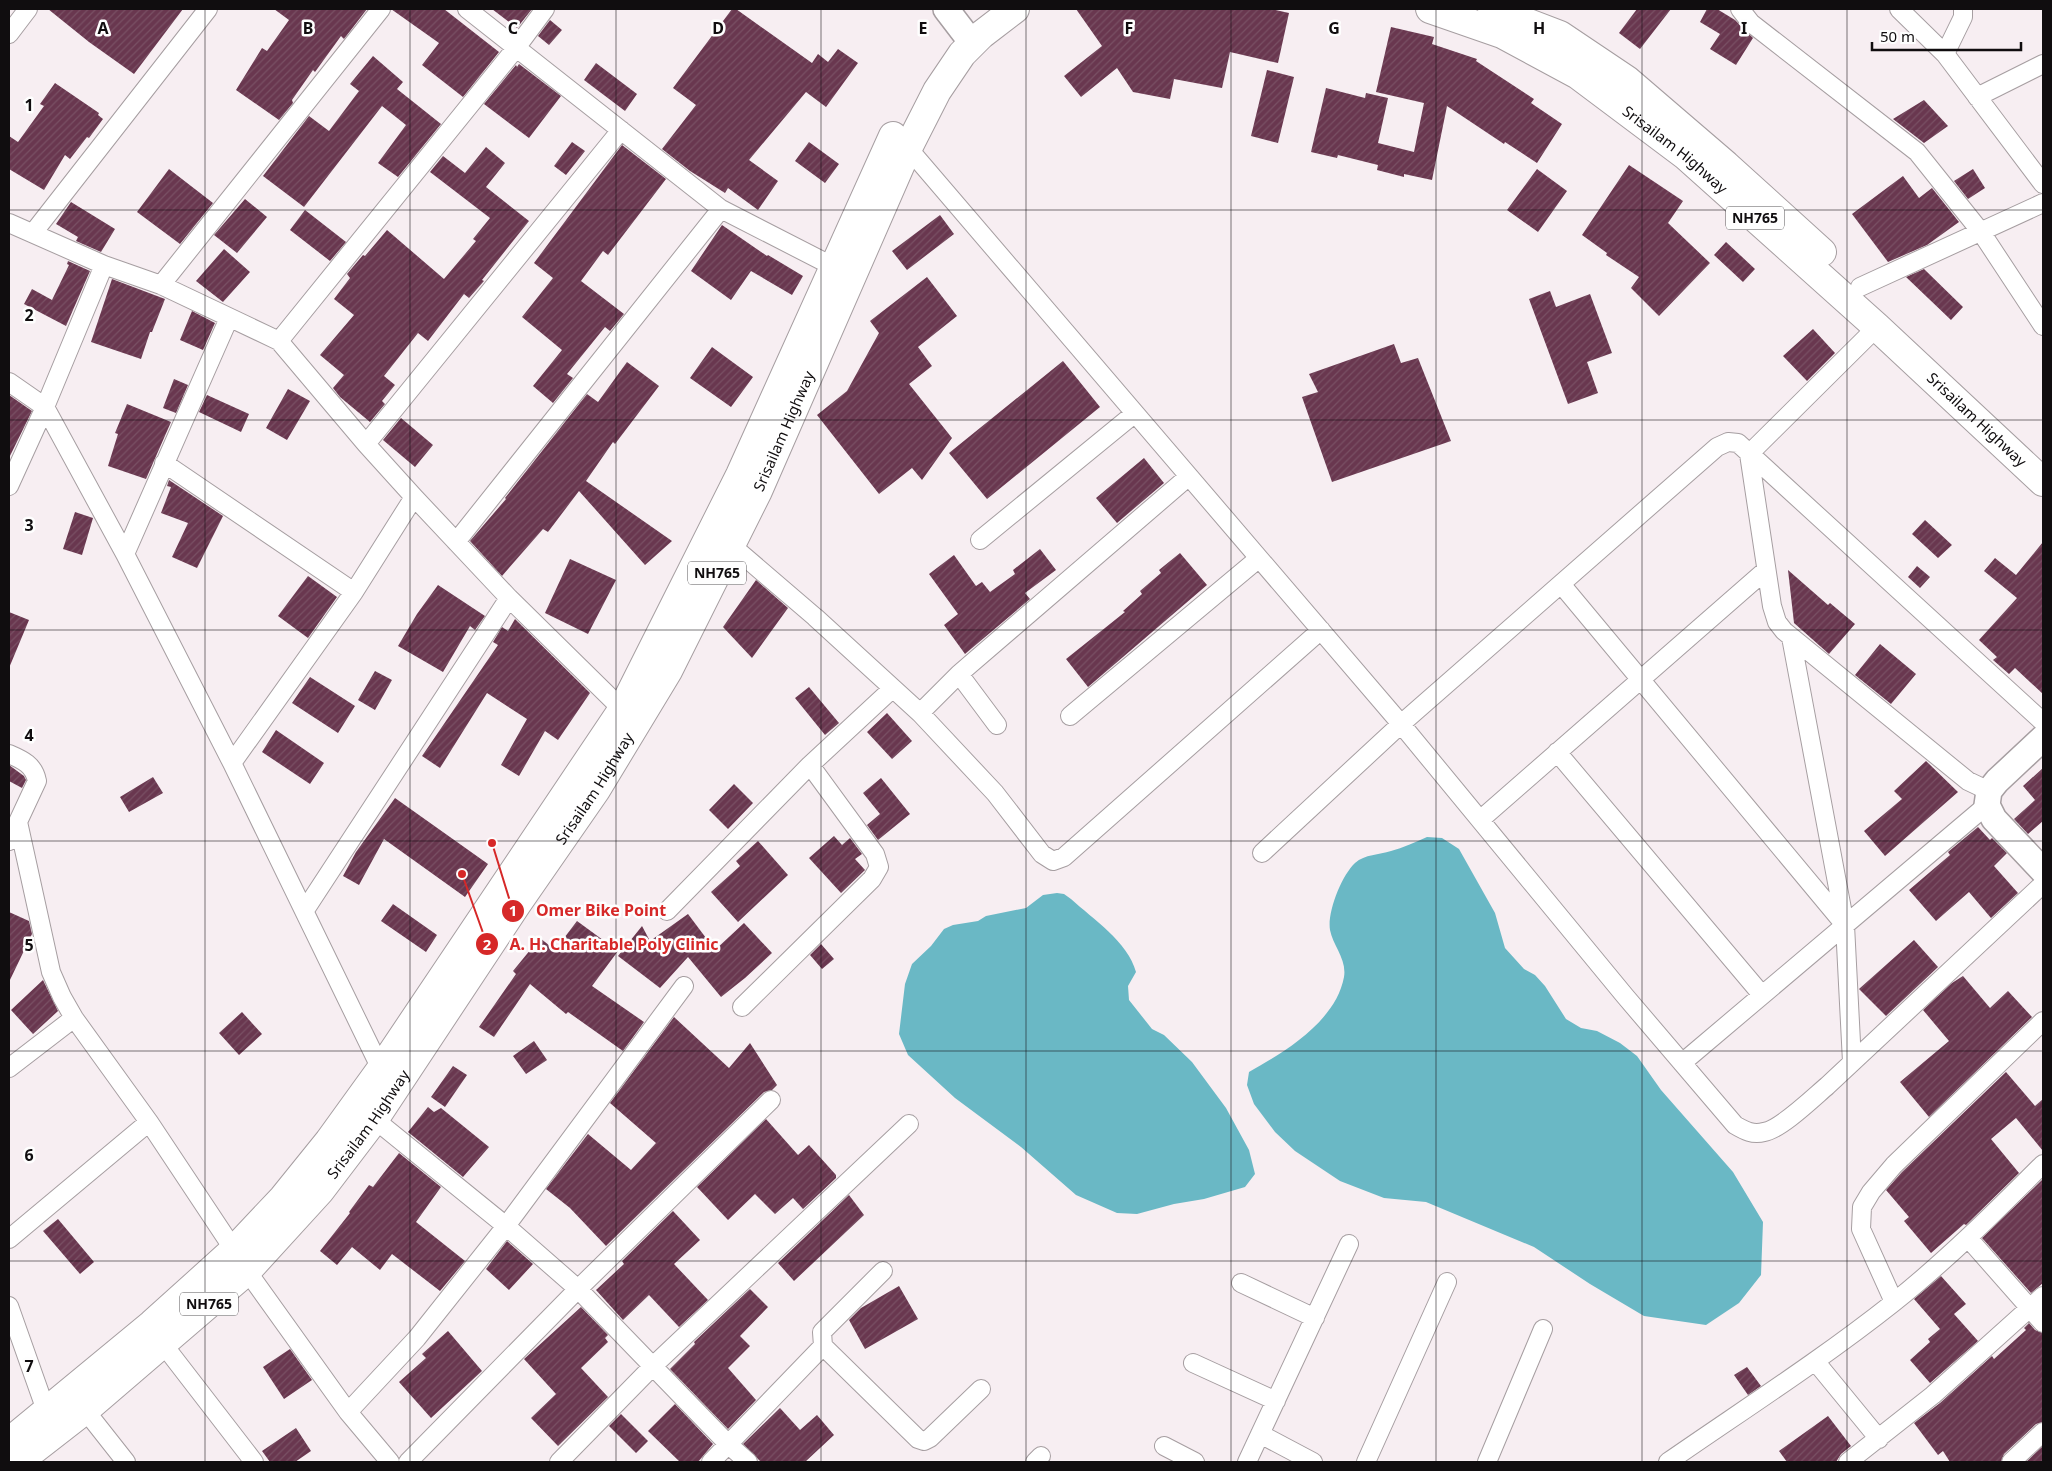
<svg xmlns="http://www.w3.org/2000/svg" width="2052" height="1471" font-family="'Noto Sans',sans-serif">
  <defs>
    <pattern id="building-hatch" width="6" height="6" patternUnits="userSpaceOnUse" patternTransform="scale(1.25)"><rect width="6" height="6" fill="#69374f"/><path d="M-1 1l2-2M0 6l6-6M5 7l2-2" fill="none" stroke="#795064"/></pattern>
  </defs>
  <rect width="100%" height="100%" fill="#f7eef2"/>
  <!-- water -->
  <path fill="#6ab8c5" d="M1427,837L1442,838L1459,849L1495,913L1505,948L1524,969L1535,975L1545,986L1566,1019L1581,1028L1597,1031L1620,1043L1637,1056L1661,1090L1733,1172L1763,1222L1761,1275L1739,1303L1706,1325L1644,1316L1590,1284L1534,1247L1426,1202L1384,1198L1340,1181L1295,1151L1275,1132L1254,1104L1247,1085L1249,1072C1285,1052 1336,1021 1344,977C1347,959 1333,946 1330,930C1327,912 1342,875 1355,863C1365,854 1379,855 1391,851C1403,848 1415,842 1427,837Z
    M1057,893L1064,894L1071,899C1093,919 1128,942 1136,972L1128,986L1129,1000L1152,1029L1164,1035L1192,1062L1226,1108L1249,1150L1255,1174L1245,1187L1204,1199L1174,1204L1137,1214L1117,1213L1076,1195L1021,1147L955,1098L908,1055L899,1034L905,984L912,964L931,946L944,929L953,925L978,921L986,916L1026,908L1043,895Z"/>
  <!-- building -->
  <path fill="url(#building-hatch)" d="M48,9H183L134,74L89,42Z
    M274,9H367L344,39L341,36L315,72L313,70L292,100L293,103L279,120L236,90L262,48L267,51L289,20Z
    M391,9H444L499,52L463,97L422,65L439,43Z
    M492,9H532L517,28Z
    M732,9H736L812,63L818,54L828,62L838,49L858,63L826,107L806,92L749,160L778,181L758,210L728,188L725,193L690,171L662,149L696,105L673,88Z
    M1076,9H1271L1289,13L1278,63L1230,52L1222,88L1174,79L1170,99L1133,92L1117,68L1081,97L1064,76L1102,46Z
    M1637,9H1671L1640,49L1619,33Z
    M1707,9H1717L1735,20L1753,38L1736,65L1710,49L1720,34L1700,22Z
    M550,20L562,30L549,45L538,36Z
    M1391,27L1434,37L1432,44L1477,59L1476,61L1534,99L1531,103L1562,124L1537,163L1505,142L1504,144L1447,106L1432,180L1404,174V177L1377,170L1378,165L1338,155L1337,158L1311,152L1326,88L1365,98L1366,93L1388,98L1378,143L1414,152L1424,103L1376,92Z
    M373,56L403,82L397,89L441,124L398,177L378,163L406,125L382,106L304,207L263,176L309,116L329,131L359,91L350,84Z
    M596,63L637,94L625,111L584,80Z
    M519,64L561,96L529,138L484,104L516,65L517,67Z
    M1267,70L1294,77L1278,143L1251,136Z
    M55,83L99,113L98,115L103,119L89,138L87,137L70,159L65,155L44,190L9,169V136L18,142L44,106L40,104Z
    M1924,100L1948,126L1924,143L1893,119Z
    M572,142L585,151L566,175L554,166Z
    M809,142L839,164L825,183L795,161Z
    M622,145L666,179L608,255L603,251L581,281L624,314L610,331L605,327L567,374L573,378L553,403L533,386L562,350L522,317L553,278L534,263Z
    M486,147L505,163L486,187L529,221L482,280L484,281L469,298L464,294L428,341L418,333L384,376L395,385L382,401L385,404L370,422L340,397L333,388L344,375L320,355L354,315L334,299L350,278L347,274L363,255L365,256L387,230L444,279L476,241L473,239L490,218L430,172L443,156L465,173Z
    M1629,165L1683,201L1668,223L1710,263L1659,316L1631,288L1639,277L1606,255L1607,253L1582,235Z
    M169,169L213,203L180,244L137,212Z
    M1537,169L1567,191L1538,232L1507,210Z
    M1973,169L1985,188L1968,199L1954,181Z
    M1903,176L1919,198L1932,188L1959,222L1927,245L1888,262L1852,214Z
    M245,199L267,217L237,253L214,235Z
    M71,202L115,229L101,252L76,241L78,237L56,224Z
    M305,210L346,242L330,261L290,230Z
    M940,215L954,234L907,270L892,251Z
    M722,225L767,256L768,255L803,276L792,295L751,271L731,300L691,271Z
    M1726,242L1755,269L1743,282L1714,255Z
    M224,249L250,272L223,302L196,281Z
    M68,261L90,271L66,326L24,304L32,289L52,300L69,265L67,264Z
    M1924,269L1963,307L1951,320L1906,277Z
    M927,277L957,316L918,347L932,366L909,384L952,438L922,480L912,468L879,494L817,415L847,391L879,333L870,321Z
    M112,279L165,299L152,332H150L141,359L91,342Z
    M1550,291L1556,307L1590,294L1612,353L1587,362L1598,393L1568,404L1529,299Z
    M192,311L215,323L203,350L180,340Z
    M1813,329L1835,353L1807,381L1783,356Z
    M1394,344L1401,363L1418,358L1451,441L1332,482L1302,397L1318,392L1309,374Z
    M712,347L753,377L731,407L690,378Z
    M1063,361L1100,407L987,499L949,453Z
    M627,362L659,386L615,444L613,442L586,481L672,541L645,565L579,491L548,532L543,529L502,576L470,541L506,499L505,498L587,394L598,402Z
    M174,379L188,385L176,413L163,408Z
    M288,389L310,401L287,440L266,428Z
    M9,395L32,411L9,458Z
    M207,395L249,414L241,432L199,412Z
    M127,404L171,422L146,479L108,466L118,434L115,433Z
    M401,418L433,445L415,467L383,440Z
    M1144,458L1164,483L1117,523L1096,498Z
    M169,480L223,516L197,568L172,557L188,523L161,513L171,487L167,486Z
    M75,512L93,518L82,555L63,549Z
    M1925,520L1952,545L1938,558L1912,534Z
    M2043,542V694L2015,668L2009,674L1993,660L1997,657L1979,640L2017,598L1984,571L1995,558L2016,575Z
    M1040,549L1056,570L1025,593L1030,599L965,654L944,625L958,614L929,574L954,555L976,586L982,582L990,592L1015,574L1013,570Z
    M1180,553L1207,585L1088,687L1066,659L1125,612L1123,611L1142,594L1140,591L1161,573L1159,570Z
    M570,559L616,580L588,634L545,613Z
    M1917,566L1930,577L1920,588L1908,577Z
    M1788,570L1828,605L1830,603L1855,624L1829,654L1794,623Z
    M308,576L337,597L308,638L278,616Z
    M756,580L788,608L752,658L723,627Z
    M438,585L485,616L475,630L470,626L443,672L398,646L417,614Z
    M9,612L29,620L9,668Z
    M515,619L590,693L558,740L545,731L519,776L501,765L527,719L487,693L440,768L422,756L498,645L493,642L502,627L508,631Z
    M1880,644L1916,674L1891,704L1855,675Z
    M375,671L392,680L375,710L358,700Z
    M310,677L355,706L338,733L292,703Z
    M809,687L839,723L825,735L795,698Z
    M887,713L912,741L892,759L867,732Z
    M276,730L324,763L310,784L262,752Z
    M1926,761L1958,792L1885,856L1864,831L1902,799L1894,791Z
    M9,765L24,776L26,780L22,788L9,781Z
    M2043,768V821L2028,834L2014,819L2035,800L2023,786Z
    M153,777L163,793L129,812L120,797Z
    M881,778L910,814L878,840L867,825L880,814L863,793Z
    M734,784L753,803L728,829L709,810Z
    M395,798L488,864L465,897L384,839L359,885L343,876L356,852Z
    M1978,827L1990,840L1992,838L2007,853L1994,866L2018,893L1991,918L1969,892L1936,921L1909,890L1950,855L1948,852Z
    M834,836L842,845L850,838L862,854L855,859L865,870L841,893L809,858Z
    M758,841L788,875L738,922L711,892L740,866L736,861Z
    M393,904L437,935L426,952L381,921Z
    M9,912L29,921L32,934L9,982Z
    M688,914L715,950L744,923L772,953L745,978L721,997L688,957L660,988L618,956L642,926L650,941Z
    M577,921L618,951L592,986L644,1022L623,1051L568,1012L566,1014L530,984L494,1037L479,1027L516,974L513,971L540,938L555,950Z
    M1914,940L1938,967L1886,1016L1859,989Z
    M821,944L834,959L822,969L810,955Z
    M1963,976L1990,1008L2008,991L2032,1017L1929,1117L1900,1082L1949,1041L1923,1010L1952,983Z
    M43,980L58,1011L33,1034L11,1010Z
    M242,1012L262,1034L239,1055L219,1033Z
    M674,1017L729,1068L750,1043L777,1085L772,1090L764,1092L606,1246L570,1208L546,1189L588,1134L631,1170L656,1143L610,1103Z
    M534,1041L547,1060L526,1074L513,1056Z
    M453,1066L467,1075L445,1107L431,1097Z
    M2006,1072L2035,1106L2043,1099V1151L2016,1118L1991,1139L2019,1173L1966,1225L1964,1224L1931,1253L1904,1221L1909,1217L1886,1190L1902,1172Z
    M428,1107L434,1112L441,1108L489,1147L463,1177L408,1132Z
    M766,1119L798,1155L809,1145L836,1175V1178L803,1209L793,1198L775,1214L755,1194L728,1220L697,1187Z
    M399,1153L441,1187L416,1222L465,1261L440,1291L392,1254L380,1270L352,1247L337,1265L320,1251L350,1213L349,1212L369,1185L373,1187Z
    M2043,1179V1283L2031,1293L1982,1238Z
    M849,1195L864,1215L794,1281L778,1263Z
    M673,1211L700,1240L674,1264L708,1300L679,1327L649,1295L623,1320L596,1290L624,1264L622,1261Z
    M58,1219L94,1262L80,1274L43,1231Z
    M507,1241L533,1264L509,1290L486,1269Z
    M1941,1276L1966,1304L1954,1314L1978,1341L1930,1383L1910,1360L1930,1342L1928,1339L1940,1329L1914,1299Z
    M899,1286L918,1319L865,1349L849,1320L861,1308Z
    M750,1289L768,1307L740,1336L750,1346L728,1368L756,1400L728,1429L670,1369L695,1344L694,1342Z
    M581,1307L608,1335L605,1338L608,1342L581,1368L608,1397L558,1446L531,1418L556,1394L524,1359Z
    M2029,1323L2035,1330L2043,1333V1422L2036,1424L2004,1454L2001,1462H1950L1943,1451L1938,1455L1914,1423L1940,1403L1992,1356L1994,1359L2026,1330L2024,1328Z
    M448,1331L482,1371L431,1418L399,1382L426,1358L422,1354Z
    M290,1349L312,1380L284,1399L263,1367Z
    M1747,1367L1761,1386L1748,1395L1734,1375Z
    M675,1404L713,1444L698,1462H680L648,1431Z
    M780,1408L800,1430L817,1415L834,1435L805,1462H761L743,1444Z
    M621,1414L648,1441L636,1453L609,1426Z
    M1828,1416L1851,1446L1841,1454L1836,1462H1787L1779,1451Z
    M296,1428L311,1451L295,1462H270L262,1451Z
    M2043,1446V1462H2026Z"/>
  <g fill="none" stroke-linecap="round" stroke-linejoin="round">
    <!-- street casing -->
    <g stroke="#a69ea1" stroke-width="20">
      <path id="street" d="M467,9L721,209L842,271
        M1740,9L1751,23L1917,152L1981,232L2043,326
        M1899,9L1945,54L2043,184
        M9,34L28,9
        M1945,54L1963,17V9
        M1977,97L2043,64
        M908,148L1401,724L1625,996L1735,1125C1745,1131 1753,1135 1764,1132C1780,1130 1814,1097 1827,1086L2043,884
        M9,223L104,265L161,285L279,341L366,444L414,497L509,598L629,716
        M33,233L208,9
        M161,285L381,9
        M1860,287L2043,203
        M1877,327L1749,454L1772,606L1777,622L1784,631L1968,781L1989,791
        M279,341L516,48L545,9
        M9,382L45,407L125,554L232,763L381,1069
        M366,444L621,130
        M164,463L354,592L232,763
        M9,486L45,407L104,265
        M980,540L1134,414
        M456,542L721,209
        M731,545L815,617L920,713L959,674L1188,477
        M125,554L229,318
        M1561,584L1845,925
        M354,592L414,497
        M1791,637L1845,925L1852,1062
        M959,674L997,725
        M920,713L995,793L1042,854L1053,861L1064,857L1321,630
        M1070,716L1258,559
        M1557,752L1762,995
        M9,754C23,760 34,765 37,781L9,841
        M1480,820L1766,570
        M18,822L51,972L62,997L74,1018L149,1122L234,1250
        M1262,853L1401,724L1717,447L1728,442L1738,443L2043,722
        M305,910L509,598
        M667,911L810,765L892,689
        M742,1007L872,879L879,867L875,854L810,765
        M1682,1063L1987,805
        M9,1068L74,1018
        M368,1114L506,1226L578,1289L729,1445L748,1462
        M1968,1238L2043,1323
        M9,1239L149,1122
        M247,1271L348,1412L390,1462
        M883,1271L822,1332L823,1346L918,1439L924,1441L930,1438L981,1389
        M1241,1283L1315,1318
        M1894,1302L1861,1229L1862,1207L1871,1192L1894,1165L2043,1021
        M9,1306L49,1419
        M163,1344L254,1462
        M1815,1361L1879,1439
        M1193,1363L1276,1401
        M85,1410L126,1462
        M348,1412L417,1338L506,1226L684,986
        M1260,1434L1313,1462
        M1164,1446L1195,1462
        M408,1462L578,1289L771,1100
        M559,1462L653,1366L909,1124
        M711,1462L823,1346
        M1035,1462L1041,1456
        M1247,1462L1349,1244
        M1366,1462L1447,1282
        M1487,1462L1543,1329
        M1668,1462C1743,1410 1821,1360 1893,1303C1947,1260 1995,1212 2043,1164
        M1848,1462L1933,1395L2043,1296
        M2011,1462L2043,1432"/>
    </g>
    <!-- secondary casing -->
    <g stroke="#a69ea1" stroke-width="28">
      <path id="secondary" d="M946,9L972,43
        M2043,738L1997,781L1989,791L1987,805L1994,819L2043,871"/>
    </g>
    <!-- highway casing -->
    <g stroke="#a69ea1" stroke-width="30">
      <g id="highway">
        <path id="s1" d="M1430,9L1502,34L1578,75L1686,156L1877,327L2043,482"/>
        <path d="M1492,9L1560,35L1627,80L1726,165L1822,252"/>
        <path d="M9,1442L152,1324L234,1250L283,1198L329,1141L381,1069L622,710L740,475L893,136"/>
        <path id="s2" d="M18,1462L85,1410L247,1271L320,1191L374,1120L517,904L596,790L668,671L758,491L908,148L937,91L962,54L981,35L1015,9"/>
      </g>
    </g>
    <!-- street -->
    <use href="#street" stroke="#fff" stroke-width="18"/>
    <!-- secondary -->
    <use href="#secondary" stroke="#fff" stroke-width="25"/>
    <!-- highway -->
    <use href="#highway" stroke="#fff" stroke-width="28"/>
  </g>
  <!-- grid -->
  <path fill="none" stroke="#100d0f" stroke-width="1" stroke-opacity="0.55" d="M205,9V1462M410,9V1462M616,9V1462M821,9V1462M1026,9V1462M1231,9V1462M1436,9V1462M1642,9V1462M1847,9V1462M9,210H2043M9,420H2043M9,630H2043M9,841H2043M9,1051H2043M9,1261H2043"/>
  <g text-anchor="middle" stroke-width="5" stroke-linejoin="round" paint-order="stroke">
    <!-- shield labels -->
    <g fill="#fefefe" stroke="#575557" stroke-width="1">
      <rect x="1726" y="206.5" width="58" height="23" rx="4"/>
      <rect x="688" y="561.5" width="58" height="23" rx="4"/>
      <rect x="180" y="1292.5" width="58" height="23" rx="4"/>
    </g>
    <g font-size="14" font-weight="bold" fill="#100d0f">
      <text x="1755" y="223">NH765</text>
      <text x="717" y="578">NH765</text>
      <text x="209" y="1309">NH765</text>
    </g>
    <!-- street labels -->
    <g font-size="15" fill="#100d0f" stroke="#fefefe">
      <text dy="5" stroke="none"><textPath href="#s1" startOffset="285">Srisailam Highway</textPath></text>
      <text dy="5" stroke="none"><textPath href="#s1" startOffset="690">Srisailam Highway</textPath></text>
      <text dy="5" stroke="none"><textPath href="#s2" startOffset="1299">Srisailam Highway</textPath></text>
      <text dy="5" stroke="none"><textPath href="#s2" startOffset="894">Srisailam Highway</textPath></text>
      <text dy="5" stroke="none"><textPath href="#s2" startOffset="489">Srisailam Highway</textPath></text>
    </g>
  </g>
  <g font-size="16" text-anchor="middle" font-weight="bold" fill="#100d0f" stroke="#fefefe" stroke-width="5" stroke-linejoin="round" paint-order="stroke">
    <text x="103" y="34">A</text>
    <text x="308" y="34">B</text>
    <text x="513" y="34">C</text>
    <text x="718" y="34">D</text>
    <text x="923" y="34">E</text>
    <text x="1129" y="34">F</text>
    <text x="1334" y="34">G</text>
    <text x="1539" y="34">H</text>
    <text x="1744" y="34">I</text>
    <text x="29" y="111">1</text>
    <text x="29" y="321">2</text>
    <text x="29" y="531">3</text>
    <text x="29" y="741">4</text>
    <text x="29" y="951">5</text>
    <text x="29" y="1161">6</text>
    <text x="29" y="1372">7</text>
  </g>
  <!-- callouts -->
  <path fill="none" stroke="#d62828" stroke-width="2" d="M492 843L513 911M462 874L487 944"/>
  <g fill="#d62828" stroke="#fefefe" stroke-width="2">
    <circle cx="492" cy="843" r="5"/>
    <circle cx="462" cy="874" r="5"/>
    <circle cx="513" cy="911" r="12"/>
    <circle cx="487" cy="944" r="12"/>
  </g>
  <g font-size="15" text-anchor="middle" font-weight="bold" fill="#fff">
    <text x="513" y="916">1</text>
    <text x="487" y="950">2</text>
  </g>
  <g font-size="16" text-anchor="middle" font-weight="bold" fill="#d62828" stroke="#fefefe" stroke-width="5" stroke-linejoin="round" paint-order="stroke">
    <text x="601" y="916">Omer Bike Point</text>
    <text x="614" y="950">A. H. Charitable Poly Clinic</text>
  </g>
  <!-- border -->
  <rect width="2052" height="1471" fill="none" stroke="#100d0f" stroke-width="20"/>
  <!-- scale -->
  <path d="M1872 42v8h149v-8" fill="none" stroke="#100d0f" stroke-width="2.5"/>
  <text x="1880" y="42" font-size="15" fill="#100d0f" stroke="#fefefe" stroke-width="4" paint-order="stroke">50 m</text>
</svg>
